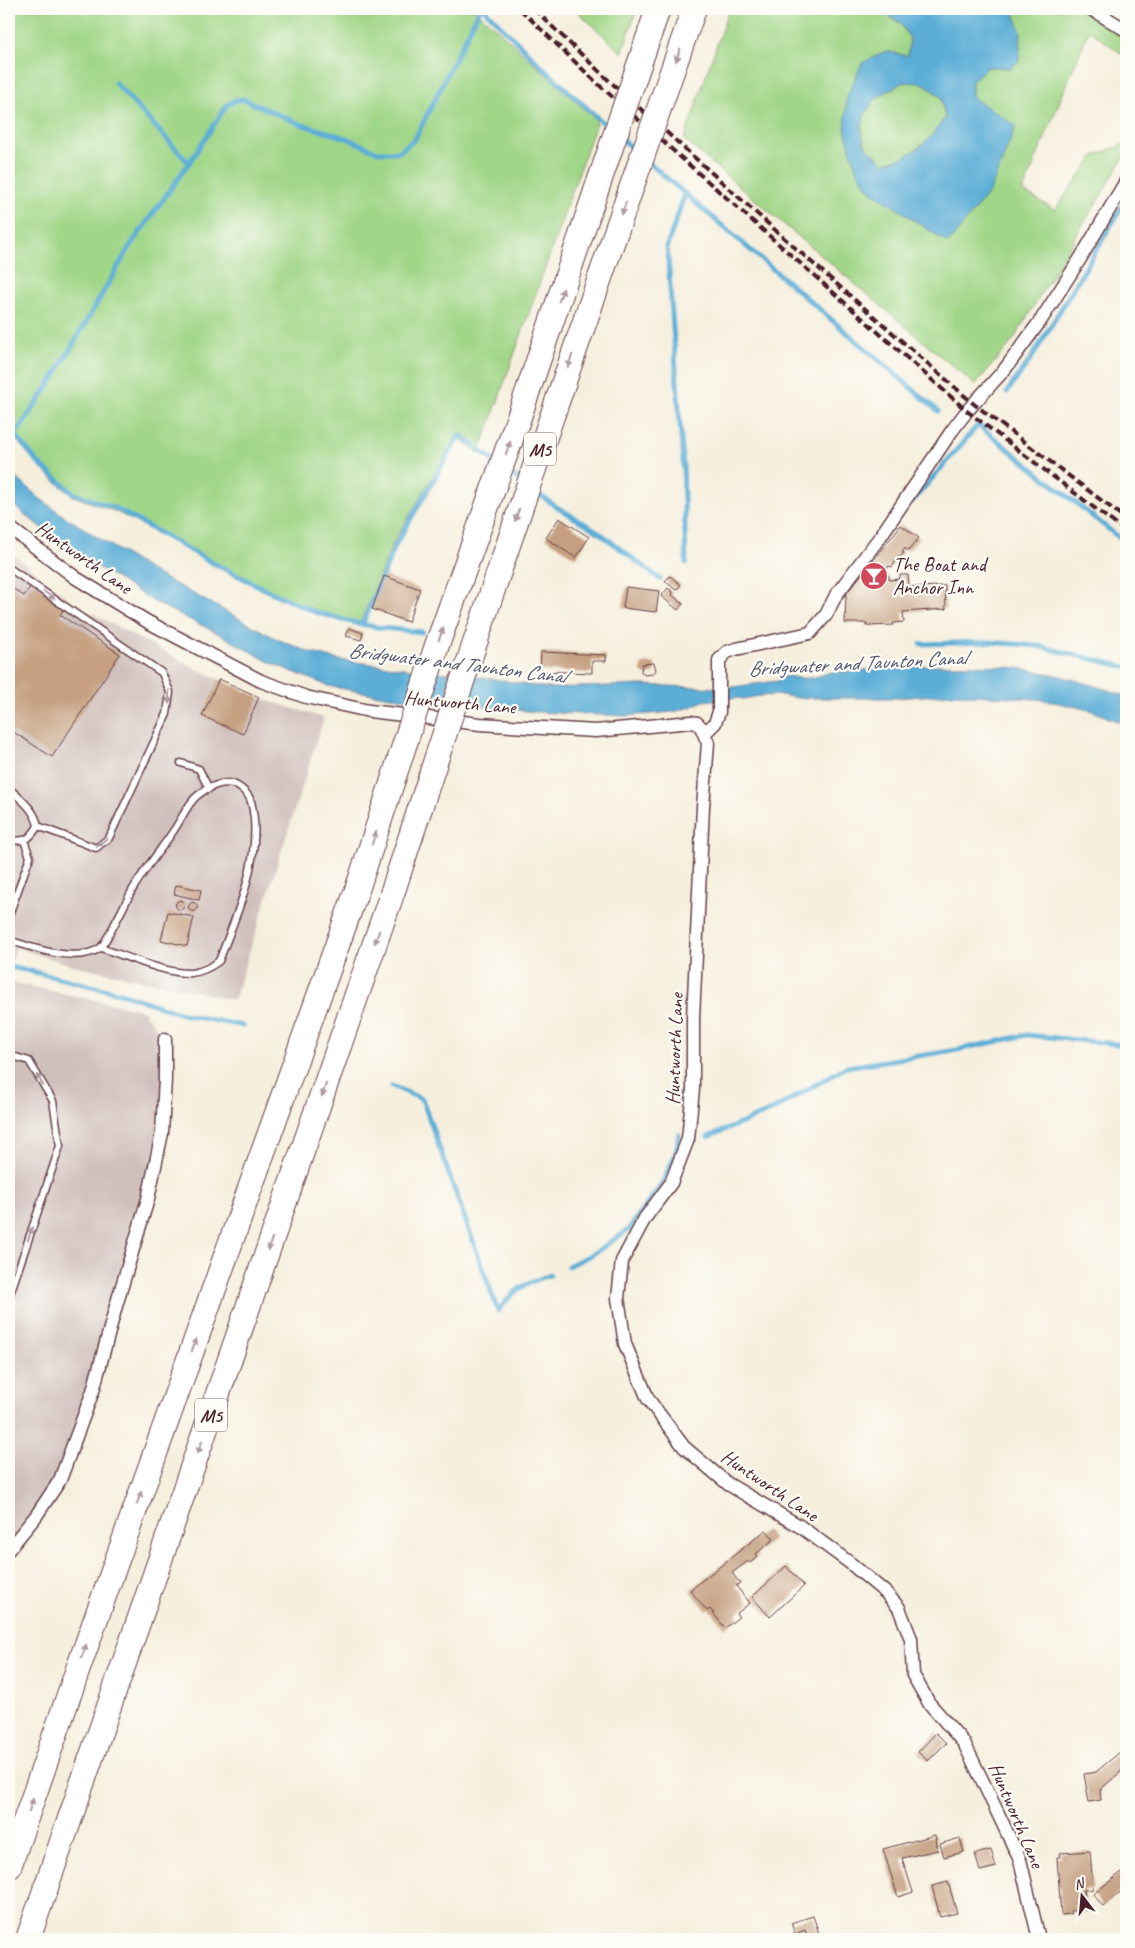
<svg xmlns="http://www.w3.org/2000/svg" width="1135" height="1948" font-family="Caveat,sans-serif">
  <rect width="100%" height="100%" fill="#fdfcf7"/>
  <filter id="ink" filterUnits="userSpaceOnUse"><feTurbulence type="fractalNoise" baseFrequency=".02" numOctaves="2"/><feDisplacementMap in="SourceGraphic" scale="10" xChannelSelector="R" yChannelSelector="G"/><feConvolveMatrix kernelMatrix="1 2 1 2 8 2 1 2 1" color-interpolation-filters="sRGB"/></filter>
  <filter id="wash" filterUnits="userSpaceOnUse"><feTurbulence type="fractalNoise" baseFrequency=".0096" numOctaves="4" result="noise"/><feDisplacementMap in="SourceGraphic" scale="20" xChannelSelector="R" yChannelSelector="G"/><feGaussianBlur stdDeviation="1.12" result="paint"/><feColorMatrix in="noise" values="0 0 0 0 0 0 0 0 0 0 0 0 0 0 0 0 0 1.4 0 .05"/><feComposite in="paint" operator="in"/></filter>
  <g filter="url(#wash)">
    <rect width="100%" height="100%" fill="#f6efdd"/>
    <!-- industrial -->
    <path fill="#d0c0bc" d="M9,551L74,604L197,669L262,699L324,718L234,1000L68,964L16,948L12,961L9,960Z
      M9,982L142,1010L165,1039V1079L148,1199L60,1480L9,1549Z"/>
    <!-- green -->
    <path fill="#a0d687" stroke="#757a59" d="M9,9H475L597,121L479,454L462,440L456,438L394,541L359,626L313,613L279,598L216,567L188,549L116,512L73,496L48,475L9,432Z
      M575,9H637L622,53Z
      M729,9H877L900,23L910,38L908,56L845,129L856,169L870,190L948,243L972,97V81L987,67L1011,68L1013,10L995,9H1081L1126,38V57L1089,30L1023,191L1055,210L1094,156L1126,143V154L1012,342L975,385L684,140Z
      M903,82L923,83L941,97L945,118L929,139L906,157L884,163L866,147L861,131L864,115L875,99Z"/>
    <!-- water -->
    <path fill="#5baed7" stroke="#526681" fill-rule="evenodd" d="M877,9L1013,10L1021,32L1019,61L1011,68L987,67L972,81V97L1016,126L990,191L948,243L870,190L856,169L845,129L847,97L862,63L886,51L908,56L910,38L900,23ZM903,82L923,83L941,97L945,118C926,144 916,155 884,163L866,147L861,131L864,116L875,99Z
      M9,471L38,497L64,516L153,572L277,639L309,652L339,660L494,679L547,688L641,685L725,688L777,681C788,673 788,677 800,678C809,679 818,677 827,673C894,668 963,659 1030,670C1063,675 1095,686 1126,696V725L1090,710L1045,700L1010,697L952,694L895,698H797L781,695L759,696L743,699L738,698L703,701L691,707L673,712L624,716L537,712L390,697L328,686L271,663L219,634L154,602L64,546L9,502Z"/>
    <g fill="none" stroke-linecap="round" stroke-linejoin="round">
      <!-- stream -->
      <path stroke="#5baed7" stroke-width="5" d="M484,9L539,64L610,129
        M115,83L189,163
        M622,139L636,152
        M648,162L938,411
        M685,194L667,246L683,464L686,563
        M1007,392L1033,356L1126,200
        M9,427L39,464L73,493L115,508L213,563L277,595L315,612L347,621L381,628L422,632
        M15,435L53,379L130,246L189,163L227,105L234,101L243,99L300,124L346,138L378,152H399L415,139L480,9
        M507,471L522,482
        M533,490L555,506L597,531L660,579
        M912,502L978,425L1126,543
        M362,625L396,544L460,435L496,463
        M921,644L989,642L1038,646L1126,667
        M9,967L30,971L124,994L182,1014L243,1026
        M392,1086L422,1099L498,1311C514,1289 524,1284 550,1275
        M708,1137L771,1111L846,1067L957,1050L1027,1035L1126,1045
        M568,1266L593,1254L628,1230L663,1182L675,1155L679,1135"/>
    </g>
    <g id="blocks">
      <!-- building -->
      <path fill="#c6a081" d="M559,518L589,537L576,558L546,538Z
        M901,525L919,538L908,551L905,548L902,552L904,553L899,558L898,557L892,567L889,566L884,572L889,576V580L900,579V575H908L909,587L945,586L946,609L903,612L904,622L893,623L894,625L867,626L866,623H845L846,594Z
        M384,576L420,589L408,622L372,609Z
        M670,576L681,585L676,590L665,581Z
        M33,583L66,605L60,615L120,654L52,757L9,729V586L24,596Z
        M626,587L659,591L656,612L623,608Z
        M668,588L673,593L672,595L683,604L678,610L661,596Z
        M349,628L363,633L361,640L346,636Z
        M541,652L606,655V661H592V673L540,671Z
        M654,663L656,670L653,674L645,675L641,672L642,664Z
        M219,679L259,697L243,734L202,716Z
        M176,885L201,890L199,900L174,894Z
        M175.5 905a4.5 4.5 0 1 1 9 0a4.5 4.5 0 1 1-9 0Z
        M188.5 907a4.5 4.5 0 1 1 9 0a4.5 4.5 0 1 1-9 0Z
        M168,912L194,917L187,946L161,940Z
        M766,1530L774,1539L756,1554L758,1556L750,1563L748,1561L732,1573L740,1583L736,1586L750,1603L736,1614L739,1617L725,1628L710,1609L707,1611L690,1590Z
        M786,1566L804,1586L770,1617L752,1597Z
        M936,1733L946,1743L928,1761L918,1752Z
        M1126,1747V1767L1100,1790L1101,1800L1089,1802L1084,1774L1096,1772Z
        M935,1835L938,1850L902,1858L913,1892L898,1897L883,1849Z
        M960,1838L964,1852L944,1857L940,1844Z
        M991,1850L996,1867L980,1871L975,1854Z
        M1090,1851L1093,1889L1084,1890L1086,1910L1070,1911L1071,1914L1061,1915L1057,1857H1061L1060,1853Z
        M1126,1869V1887L1103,1906L1093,1894Z
        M948,1882L957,1913L940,1917L932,1886Z
        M813,1916L821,1939H808L805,1930L795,1934L791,1923Z"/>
    </g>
  </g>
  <g filter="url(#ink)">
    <use href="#blocks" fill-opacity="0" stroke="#643e46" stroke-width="1"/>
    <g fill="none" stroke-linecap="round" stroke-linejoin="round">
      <!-- lane casing -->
      <g stroke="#643e46" stroke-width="9">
        <path id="lane" d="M9,568L162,673L170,692L167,714L109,838L96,848L38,826
          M181,763L199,769L209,789
          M9,788C20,799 35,809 38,826C29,840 26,842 9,840
          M9,915L30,857L24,840
          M9,940C33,948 77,964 100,948C106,944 127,899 133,889C145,868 161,850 174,830C181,820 188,803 197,796C208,787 226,778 239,787C252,796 252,803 254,819C258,868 236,916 219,961C211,967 201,972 191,973C166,974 126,956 101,948
          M9,1055L29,1061L53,1101L60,1146L9,1297"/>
      </g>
      <!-- street casing -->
      <g stroke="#643e46" stroke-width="15">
        <path id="street" d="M1091,9L1126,30
          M9,527L76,578L148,622L261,681L306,697L369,711L480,724L543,728L596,731L691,722L697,723L701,727L708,743L703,807L693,1018V1089L688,1139L671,1183L645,1218L622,1261L618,1298L625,1344L648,1399L684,1447L728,1484L801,1527L850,1563L886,1593L899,1608L911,1639L913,1675L929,1703L964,1743L984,1784L1020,1860L1039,1939
          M705,733L715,723L719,712V660L727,652L736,649L810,633L826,615L836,595L880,537L951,432L967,411L1005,369L1041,320L1080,259L1126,181
          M9,1549L36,1516L60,1480L93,1391L116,1306L148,1199L162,1133L165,1079V1039"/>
      </g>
      <!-- highway casing -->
      <g stroke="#643e46" stroke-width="26">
        <path id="highway" d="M9,1867L79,1666L359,884
          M28,1939L393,891"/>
      </g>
      <!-- lane -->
      <use href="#lane" stroke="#fff" stroke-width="6"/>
      <!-- street -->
      <use href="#street" stroke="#fff" stroke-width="12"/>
      <!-- highway -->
      <use href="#highway" stroke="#fff" stroke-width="24"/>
      <!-- rail -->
      <path stroke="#4a1f2b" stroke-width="4" stroke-dasharray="8 4" stroke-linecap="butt" d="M520,9L598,84L967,411L1126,532
        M534,9L604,76L784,238L974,404L1126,519"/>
      <!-- highway-bridge casing -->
      <g stroke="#643e46" stroke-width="26" stroke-linecap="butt">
        <path id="highway-bridge" d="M359,884L436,648L519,417L658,9
          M393,891C489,595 591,302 694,9"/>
      </g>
      <!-- highway-bridge -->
      <use href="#highway-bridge" stroke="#fff" stroke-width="24"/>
    </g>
    <!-- one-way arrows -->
    <defs><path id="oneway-solid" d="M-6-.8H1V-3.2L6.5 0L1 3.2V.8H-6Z" transform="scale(1.25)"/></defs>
    <g fill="#ae9aa0">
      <use href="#oneway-solid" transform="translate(678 55) rotate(109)"/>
      <use href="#oneway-solid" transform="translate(624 208) rotate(109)"/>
      <use href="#oneway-solid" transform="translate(561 295) rotate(-71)"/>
      <use href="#oneway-solid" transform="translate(570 361) rotate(109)"/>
      <use href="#oneway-solid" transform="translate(508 448) rotate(-70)"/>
      <use href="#oneway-solid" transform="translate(517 515) rotate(109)"/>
      <use href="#oneway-solid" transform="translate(49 595) rotate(35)"/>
      <use href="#oneway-solid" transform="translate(441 634) rotate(-70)"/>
      <use href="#oneway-solid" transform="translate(169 697) rotate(90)"/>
      <use href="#oneway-solid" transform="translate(374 838) rotate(-72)"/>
      <use href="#oneway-solid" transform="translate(102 842) rotate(144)"/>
      <use href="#oneway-solid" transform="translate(377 937) rotate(109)"/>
      <use href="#oneway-solid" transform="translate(40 1080) rotate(-120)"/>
      <use href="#oneway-solid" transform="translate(324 1090) rotate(109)"/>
      <use href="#oneway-solid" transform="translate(30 1234) rotate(-71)"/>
      <use href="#oneway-solid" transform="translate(270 1244) rotate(109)"/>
      <use href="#oneway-solid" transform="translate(194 1345) rotate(-70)"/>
      <use href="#oneway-solid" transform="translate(200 1447) rotate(109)"/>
      <use href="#oneway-solid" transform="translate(139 1498) rotate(-70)"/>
      <use href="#oneway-solid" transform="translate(84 1651) rotate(-70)"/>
      <use href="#oneway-solid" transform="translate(31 1805) rotate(-71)"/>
    </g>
  </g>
  <!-- icons -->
  <defs>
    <g id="bar-disc" transform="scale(1.4375)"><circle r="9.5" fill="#d1495b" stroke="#fdfcf7"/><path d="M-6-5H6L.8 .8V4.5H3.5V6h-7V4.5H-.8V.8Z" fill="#fff"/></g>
  </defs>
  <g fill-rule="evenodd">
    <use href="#bar-disc" x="874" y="576"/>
  </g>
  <g text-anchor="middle" stroke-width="4.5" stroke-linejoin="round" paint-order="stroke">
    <!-- shield labels -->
    <g fill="#fdfcf7" stroke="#806168" stroke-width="1">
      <rect x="524" y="432.5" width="32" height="33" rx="4"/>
      <rect x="195" y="1398.5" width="32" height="33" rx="4"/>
    </g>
    <g font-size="19" font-weight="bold" fill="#4a1f2b">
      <text x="540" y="456">M5</text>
      <text x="211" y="1422">M5</text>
    </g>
    <!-- street labels -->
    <g font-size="20" fill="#4a1f2b" stroke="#fdfcf7">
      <text transform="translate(84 557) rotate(35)" y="7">Huntworth Lane</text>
      <text transform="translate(460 702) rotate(5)" y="7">Huntworth Lane</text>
      <text transform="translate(674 1049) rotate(-88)" y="7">Huntworth Lane</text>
      <text transform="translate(770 1485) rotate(34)" y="7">Huntworth Lane</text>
      <text transform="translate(1017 1815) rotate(67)" y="7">Huntworth Lane</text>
    </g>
    <!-- poi labels -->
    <g font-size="20" fill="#4a1f2b" stroke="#fdfcf7" text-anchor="start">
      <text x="893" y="571">The Boat and<tspan x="893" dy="23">Anchor Inn</tspan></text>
    </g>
    <!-- water labels -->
    <g font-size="21" font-style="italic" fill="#515870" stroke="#fdfcf7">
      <text transform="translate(457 663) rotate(7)" y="7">Bridgwater and Taunton Canal</text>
      <text transform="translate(857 663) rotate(-3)" y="7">Bridgwater and Taunton Canal</text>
    </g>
  </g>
  <!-- margin -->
  <rect width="1135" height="1948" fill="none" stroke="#fdfcf7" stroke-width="30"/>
  <!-- north arrow -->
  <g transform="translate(1082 1896) rotate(344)" stroke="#fdfcf7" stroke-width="4" paint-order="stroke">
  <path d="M0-4L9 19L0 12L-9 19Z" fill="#4a1f2b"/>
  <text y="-8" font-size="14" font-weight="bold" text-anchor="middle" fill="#4a1f2b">N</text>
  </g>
</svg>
